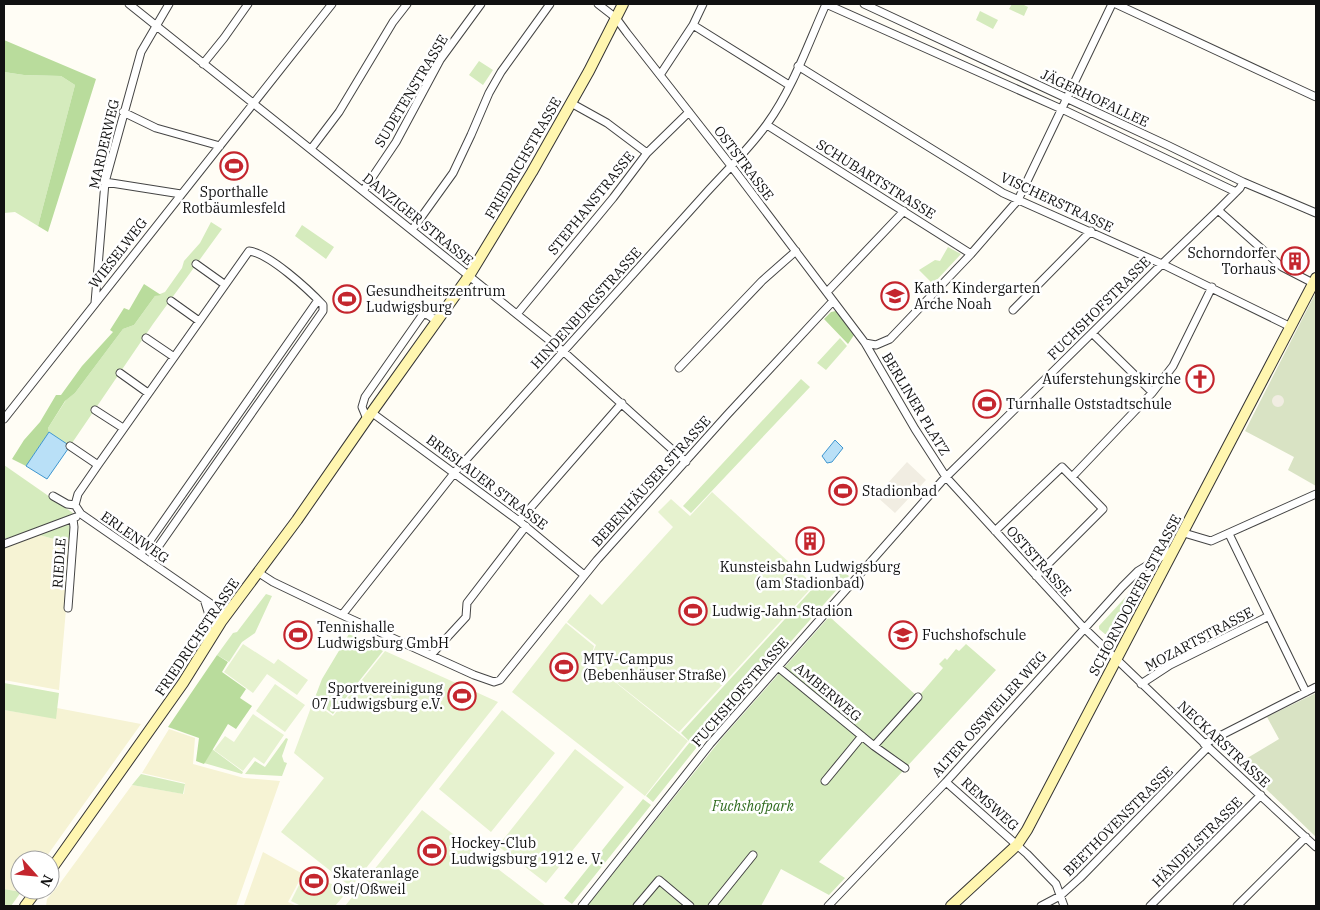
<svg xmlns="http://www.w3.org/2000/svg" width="1320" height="910" font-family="'IBM Plex Serif',serif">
  <rect width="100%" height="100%" fill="#fffdf5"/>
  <!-- farmland -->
  <path fill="#f6f3d4" d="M39,535L58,540H72L59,690L4,680V547Z
    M57,708L141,724L44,860H20V890H23L21,892L4,889V710L55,718Z
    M169,729L195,738L193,764L244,778L280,781L236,906H46L47,899L58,886L132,785L184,794L185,783L142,773Z
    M263,852L303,874L288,902L297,906L244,905Z"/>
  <!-- green -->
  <path fill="#d5ebbd" d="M1012,4H1022L1028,7L1024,16L1009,9Z
    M980,11L998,20L993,29L976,20Z
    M479,61L493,70L483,85L469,75Z
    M4,72L24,75L61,76L75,85L38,226L15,212L4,213Z
    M211,222L222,229L153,324L70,446L49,432L48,428L66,400L75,393L123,329L134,325L155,296L165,292L182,268L184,261L200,243Z
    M302,225L334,247L326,259L295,236Z
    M948,247L961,254L933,284L919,270L935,260L940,261Z
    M840,338L847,346L826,370L817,363Z
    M801,379L810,387L691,513L683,506Z
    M4,465L73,513L69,519L4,539Z
    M67,524L73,529L72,540H58L39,535Z
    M840,569L849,576L697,747L653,802L646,796L690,742L681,733L815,586L821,590Z
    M1133,589L1134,590L1110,634H1105L1099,629V626Z
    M266,594L272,596L255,633L242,642L229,662L217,655L233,633L237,632Z
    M828,618H831L918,697L943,668L939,664L945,658L947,660L956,649L959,651L966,644L996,670L819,862L845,878L829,895L781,869L761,906H587L722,738Z
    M349,634L383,651L333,714L314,700L322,679Z
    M4,683L59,693L56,719L4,710Z
    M286,738L288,739L282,756L284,762L287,763L282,776L245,774L255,761L265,767Z
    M212,749L243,772L242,774L204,763Z
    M141,774L185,784L183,794L132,785Z
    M643,799L651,805L572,904L564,898Z
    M4,889L21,892L11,906H4Z"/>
  <!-- forest -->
  <path fill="#b9dc9c" d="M4,40L96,79L48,232L38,226L75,85L61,76L24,75L4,72Z
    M144,284L161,295L155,296L134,325L123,329L75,393L65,401L48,428L49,432L26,466L12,459L24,440L40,422L56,395H61L82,366L113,332L110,330L124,308L129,310Z
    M836,311L854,335L848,344L824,319L831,312Z
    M217,655L228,662L222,672L246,689L240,698L252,706L236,729L228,724L204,764L196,761L199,738L168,727Z"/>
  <!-- cemetery -->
  <path fill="#d9e3c4" d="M1316,292V486L1288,470L1294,457L1245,431Z
    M1316,693V837L1239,763L1279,739L1267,717Z"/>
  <!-- pitch -->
  <path fill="#e6f2cf" d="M712,492L814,585L679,732L589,661L688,741L645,796L512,692L566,623L594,646L592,654L596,645L567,622L590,594L602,605L673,527L658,512L671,499L690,516Z
    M243,644L274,664L278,659L308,680L297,695L267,674L253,693L224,672Z
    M385,651L498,702L351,887L281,832L324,778L294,753L313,702L333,716Z
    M275,684L305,705L285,732L256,711Z
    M502,710L555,753L491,832L439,789Z
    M253,714L284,735L264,764L254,757L243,771L214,750L225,736L234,742Z
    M575,749L624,787L546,883L498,846Z
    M422,810L546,906H345Z
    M306,871L347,892L335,906H301L291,901Z"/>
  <!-- plaza -->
  <path fill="#f1ede2" d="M1272 401a6 6 0 1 1 12 0a6 6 0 1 1-12 0Z
    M907,462L926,480L895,513L876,496Z"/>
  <!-- water -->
  <path fill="#b9e0f7" stroke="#3f96cf" d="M49,432L70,446L47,479L26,466Z
    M835,440L843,448L832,462L827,463L822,456Z"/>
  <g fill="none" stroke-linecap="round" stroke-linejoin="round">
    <!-- street casing -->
    <g stroke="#444" stroke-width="9">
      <path id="street" d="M129,4L564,352L686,462
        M598,4L616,18L627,33L732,167L865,343L915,429L946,477L1084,628L1207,746L1316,847
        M826,4L1066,111L1236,192
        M864,4L1167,145L1243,182L1316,213
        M1116,4L1316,97
        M693,25L789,85
        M203,64L224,38L248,4
        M798,66L1003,193L1162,264L1291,327
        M660,75L693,25L703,4
        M571,103L607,123L647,153
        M123,112L156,128L220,146
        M767,125L971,254
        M311,149L339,112L393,22L407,4
        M105,182L181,194
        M363,191L396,142L440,60L481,4
        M1218,210L1282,267L1313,283
        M412,230L453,173L471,135L489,93L501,72L550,4
        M196,264L224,284
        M827,292L904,211
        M171,301L199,321
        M95,303L105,182L141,52L169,4
        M1013,310L1091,231
        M517,314L613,198L647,153L689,112
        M1092,333L1152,392
        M146,338L174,357
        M865,343L876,345L890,339L971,254L1018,200L1112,4
        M679,368L762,281L796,251
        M120,373L148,393
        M95,410L123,428
        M371,412L519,521L584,575
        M4,419L332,4
        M367,419L362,407L365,397L423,314L428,315L437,321
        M70,446L98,465
        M1072,477L1152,393L1173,366L1212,287
        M53,496L67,504L75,505
        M75,505L78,494L98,465L249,251C269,253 309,290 323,305V311L156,550L150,562
        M75,505L81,514L227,615
        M519,521L622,403
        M995,531L1062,467L1103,509L1036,576
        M1184,533L1211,541L1316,494
        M1229,534L1306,692
        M4,544L76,517
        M140,555L318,300
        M259,573L273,582L342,615L474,675L494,682L500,680L597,560L727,415L833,301
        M204,599L209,615L207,643
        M68,608L74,527L73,519
        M342,615L455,472L706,193C727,170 749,149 767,124C793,88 808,44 826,4
        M431,655L466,617L467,603L526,526
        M778,667L874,746L905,768
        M1141,684L1170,665L1269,616
        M1204,744L1316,687
        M874,746L918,697
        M825,781L862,736
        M946,782L1027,854L1056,884L1064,906
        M582,906L710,744L942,481L1162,264L1218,210L1240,188L1243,182
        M637,906L659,880L690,906
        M712,906L753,855
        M828,906L946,782L1122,587L1138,571L1174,549
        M1041,906L1060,896L1080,878L1208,747
        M1150,906L1261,795
        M1237,906L1306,837"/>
    </g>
    <!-- secondary casing -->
    <g stroke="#333" stroke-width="12">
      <path id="secondary" d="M50,871L183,683L221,622L297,520L367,419L469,276L532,172L589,71L623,4
        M25,906L37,890
        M951,906L1017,845L1027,830L1316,278"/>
    </g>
    <!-- street -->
    <use href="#street" stroke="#fff" stroke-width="7"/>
    <!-- secondary -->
    <use href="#secondary" stroke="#fff6b0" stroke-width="10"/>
  </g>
  <!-- icons -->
  <defs>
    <g id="stadium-ring" transform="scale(1.4375)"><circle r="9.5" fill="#fff" stroke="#c4262e" stroke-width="1.5"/><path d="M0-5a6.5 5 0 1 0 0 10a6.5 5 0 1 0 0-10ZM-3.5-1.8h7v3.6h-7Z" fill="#c4262e"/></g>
    <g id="building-ring" transform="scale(1.4375)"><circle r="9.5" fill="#fff" stroke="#c4262e" stroke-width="1.5"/><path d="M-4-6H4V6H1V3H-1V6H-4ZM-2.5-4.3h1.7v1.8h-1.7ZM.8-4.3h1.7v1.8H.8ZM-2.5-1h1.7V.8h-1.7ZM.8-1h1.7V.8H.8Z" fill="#c4262e"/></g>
    <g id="school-ring" transform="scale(1.4375)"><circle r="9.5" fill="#fff" stroke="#c4262e" stroke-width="1.5"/><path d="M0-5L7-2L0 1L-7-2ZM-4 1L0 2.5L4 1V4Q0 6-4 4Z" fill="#c4262e"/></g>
    <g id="church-ring" transform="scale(1.4375)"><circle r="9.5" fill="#fff" stroke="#c4262e" stroke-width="1.5"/><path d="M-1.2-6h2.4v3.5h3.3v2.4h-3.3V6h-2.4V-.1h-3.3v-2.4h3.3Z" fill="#c4262e"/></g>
  </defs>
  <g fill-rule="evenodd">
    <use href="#stadium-ring" x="234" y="166"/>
    <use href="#building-ring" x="1295" y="261"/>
    <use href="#school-ring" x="895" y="296"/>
    <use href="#stadium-ring" x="347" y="299"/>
    <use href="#church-ring" x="1200" y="379"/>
    <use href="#stadium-ring" x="987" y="404"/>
    <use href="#stadium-ring" x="843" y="491"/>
    <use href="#building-ring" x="810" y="541"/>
    <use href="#stadium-ring" x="693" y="611"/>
    <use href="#stadium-ring" x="298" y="635"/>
    <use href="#school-ring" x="903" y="635"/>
    <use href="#stadium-ring" x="564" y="667"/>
    <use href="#stadium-ring" x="462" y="696"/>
    <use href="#stadium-ring" x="432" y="851"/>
    <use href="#stadium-ring" x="314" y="881"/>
  </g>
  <g text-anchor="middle" stroke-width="5" stroke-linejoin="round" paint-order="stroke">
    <!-- street labels -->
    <g font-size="14" fill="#111" stroke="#fff">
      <text transform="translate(411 91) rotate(-59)" y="5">SUDETENSTRASSE</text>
      <text transform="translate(1095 98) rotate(25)" y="5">JÄGERHOFALLEE</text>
      <text transform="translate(104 144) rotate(-77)" y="5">MARDERWEG</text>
      <text transform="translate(523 158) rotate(-60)" y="5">FRIEDRICHSTRASSE</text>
      <text transform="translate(744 163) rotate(53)" y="5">OSTSTRASSE</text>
      <text transform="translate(876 179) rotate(32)" y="5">SCHUBARTSTRASSE</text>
      <text transform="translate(1057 202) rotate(25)" y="5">VISCHERSTRASSE</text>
      <text transform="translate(591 203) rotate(-51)" y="5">STEPHANSTRASSE</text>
      <text transform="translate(418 219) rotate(39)" y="5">DANZIGER STRASSE</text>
      <text transform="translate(118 253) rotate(-52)" y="5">WIESELWEG</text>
      <text transform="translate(586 308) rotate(-48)" y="5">HINDENBURGSTRASSE</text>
      <text transform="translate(1099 308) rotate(-45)" y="5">FUCHSHOFSTRASSE</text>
      <text transform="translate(916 404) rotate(59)" y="5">BERLINER PLATZ</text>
      <text transform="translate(651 481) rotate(-48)" y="5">BEBENHÄUSER STRASSE</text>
      <text transform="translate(487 482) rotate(37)" y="5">BRESLAUER STRASSE</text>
      <text transform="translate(135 537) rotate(35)" y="5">ERLENWEG</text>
      <text transform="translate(1039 561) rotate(48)" y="5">OSTSTRASSE</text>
      <text transform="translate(59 563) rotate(-86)" y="5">RIEDLE</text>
      <text transform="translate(1135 595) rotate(-62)" y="5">SCHORNDORFER STRASSE</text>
      <text transform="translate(197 637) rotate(-56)" y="5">FRIEDRICHSTRASSE</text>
      <text transform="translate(1199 639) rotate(-28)" y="5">MOZARTSTRASSE</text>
      <text transform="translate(740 692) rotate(-49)" y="5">FUCHSHOFSTRASSE</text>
      <text transform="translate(828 692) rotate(40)" y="5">AMBERWEG</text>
      <text transform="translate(989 714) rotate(-48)" y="5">ALTER OSSWEILER WEG</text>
      <text transform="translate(1224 744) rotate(43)" y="5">NECKARSTRASSE</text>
      <text transform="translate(990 804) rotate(42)" y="5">REMSWEG</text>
      <text transform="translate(1118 821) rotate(-45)" y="5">BEETHOVENSTRASSE</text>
      <text transform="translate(1197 842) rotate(-45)" y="5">HÄNDELSTRASSE</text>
    </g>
    <!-- poi labels -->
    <g font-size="14" fill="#111" stroke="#fff" text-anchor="start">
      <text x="234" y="197" text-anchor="middle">Sporthalle<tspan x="234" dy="16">Rotbäumlesfeld</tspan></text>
      <text x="1276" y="258" text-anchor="end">Schorndorfer<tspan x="1276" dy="16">Torhaus</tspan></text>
      <text x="914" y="293">Kath. Kindergarten<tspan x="914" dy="16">Arche Noah</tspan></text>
      <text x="366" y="296">Gesundheitszentrum<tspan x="366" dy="16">Ludwigsburg</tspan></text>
      <text x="1181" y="384" text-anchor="end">Auferstehungskirche</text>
      <text x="1006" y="409">Turnhalle Oststadtschule</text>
      <text x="862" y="496">Stadionbad</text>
      <text x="810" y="572" text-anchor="middle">Kunsteisbahn Ludwigsburg<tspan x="810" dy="16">(am Stadionbad)</tspan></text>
      <text x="712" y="616">Ludwig-Jahn-Stadion</text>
      <text x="317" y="632">Tennishalle<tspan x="317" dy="16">Ludwigsburg GmbH</tspan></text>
      <text x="922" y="640">Fuchshofschule</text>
      <text x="583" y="664">MTV-Campus<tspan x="583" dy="16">(Bebenhäuser Straße)</tspan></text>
      <text x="443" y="693" text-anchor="end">Sportvereinigung<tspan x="443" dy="16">07 Ludwigsburg e.V.</tspan></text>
      <text x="451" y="848">Hockey-Club<tspan x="451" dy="16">Ludwigsburg 1912 e. V.</tspan></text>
      <text x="333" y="878">Skateranlage<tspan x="333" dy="16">Ost/Oßweil</tspan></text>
    </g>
    <!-- park labels -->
    <g font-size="14" font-style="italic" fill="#2f6b1f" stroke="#fff">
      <text x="753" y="811">Fuchshofpark</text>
    </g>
  </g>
  <!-- border -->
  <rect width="1320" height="910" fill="none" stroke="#111111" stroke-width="10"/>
  <!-- north arrow -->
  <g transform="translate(35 875) rotate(117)"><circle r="24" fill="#ffffff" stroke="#a0a0a0"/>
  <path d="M0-4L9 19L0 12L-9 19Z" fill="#c4262e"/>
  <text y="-8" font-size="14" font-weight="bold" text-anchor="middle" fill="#111111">N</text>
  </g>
</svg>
